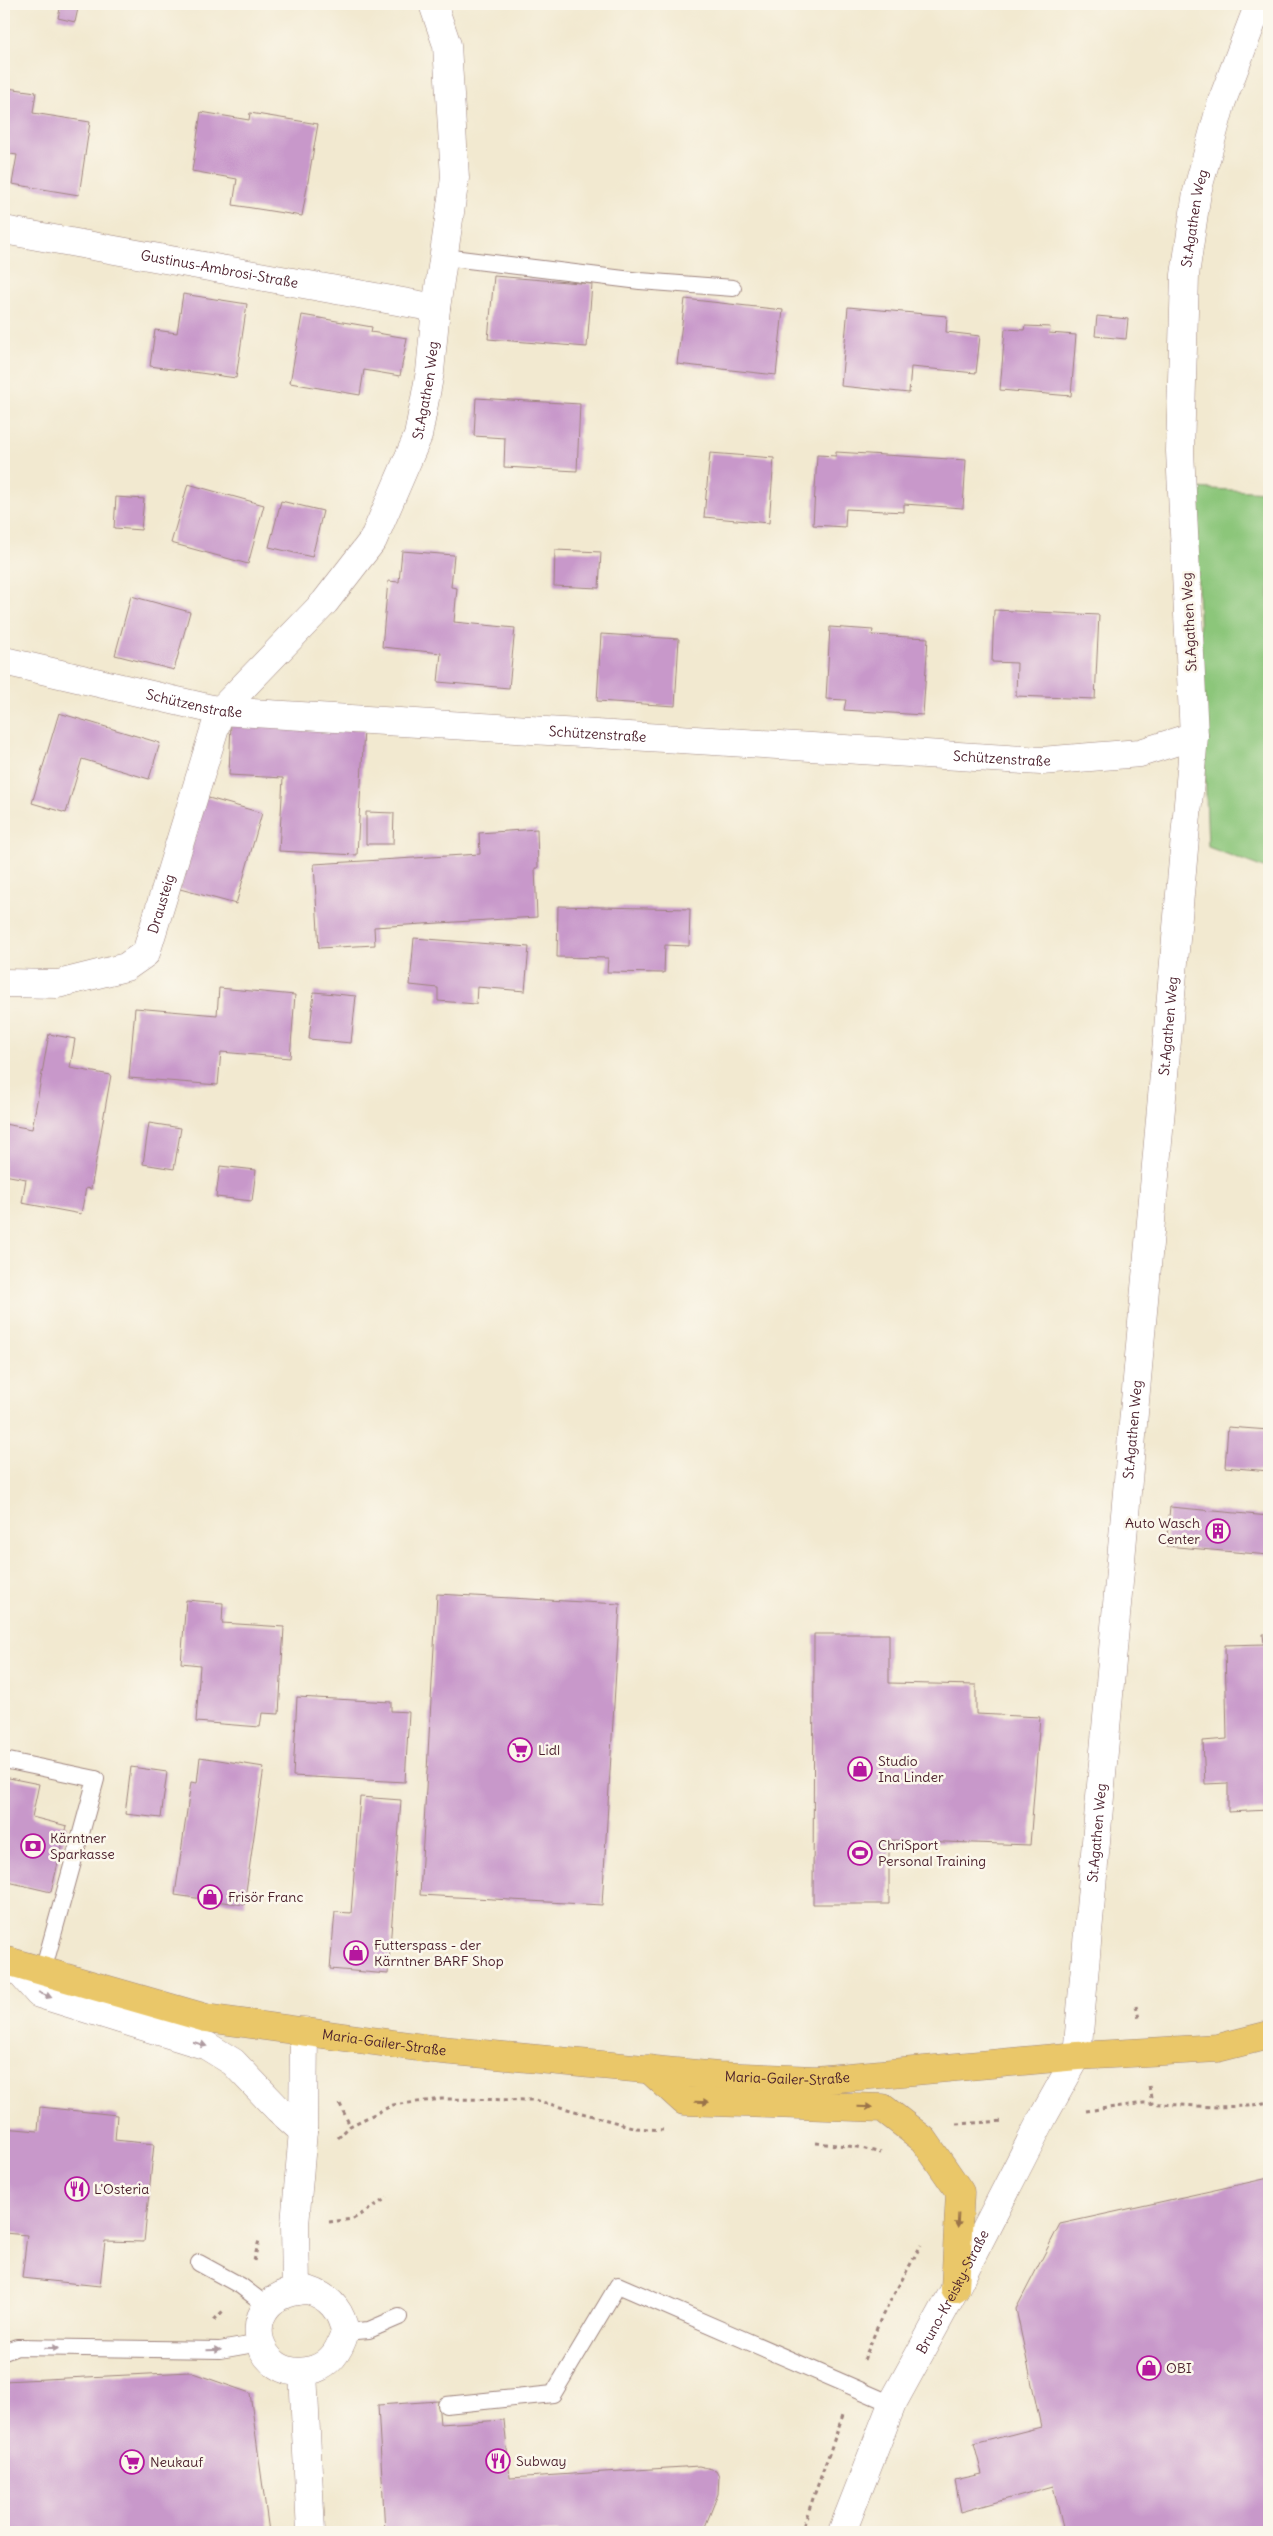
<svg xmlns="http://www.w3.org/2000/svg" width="1273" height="2536" font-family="Delius,sans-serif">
  <rect width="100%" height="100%" fill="#fbf7ec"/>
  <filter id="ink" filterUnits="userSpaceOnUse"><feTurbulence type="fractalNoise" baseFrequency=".02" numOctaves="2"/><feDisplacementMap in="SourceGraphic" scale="10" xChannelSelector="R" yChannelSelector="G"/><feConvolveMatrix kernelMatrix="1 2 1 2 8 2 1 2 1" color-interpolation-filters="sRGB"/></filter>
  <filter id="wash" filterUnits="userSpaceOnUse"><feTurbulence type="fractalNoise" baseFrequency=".0096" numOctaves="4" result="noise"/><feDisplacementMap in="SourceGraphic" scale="20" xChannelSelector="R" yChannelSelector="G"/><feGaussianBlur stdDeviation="1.12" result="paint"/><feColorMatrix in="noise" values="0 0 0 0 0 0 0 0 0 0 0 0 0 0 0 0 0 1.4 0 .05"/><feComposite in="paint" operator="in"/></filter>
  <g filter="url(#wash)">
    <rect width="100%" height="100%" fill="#f2e9d0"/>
    <!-- green -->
    <path fill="#8cc67a" stroke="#6b7252" d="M1194,488L1269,492V870L1208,847Z"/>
    <g id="blocks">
      <!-- building -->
      <path fill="#c898ca" d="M61,4H79L75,22L58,18Z
        M7,88L36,92L33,113L90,122L79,195L12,184L17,155L4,153V110Z
        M201,112L249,120L250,113L318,124L302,216L233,205L237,179L192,171Z
        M494,276L592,284L587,347L488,339Z
        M183,294L247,304L236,378L150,366L155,330L177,333Z
        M685,299L783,310L776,375L677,364Z
        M848,307L947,316L946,332L980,336L976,373L911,367L909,393L841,386Z
        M302,315L372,327L371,332L407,338L400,376L364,370L360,395L290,383Z
        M1097,316L1128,319L1126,339L1095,336Z
        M1025,326L1050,327L1049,333L1076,335L1071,396L1000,390L1005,329L1024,330Z
        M476,398L580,404L577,471L504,467L505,438L474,436Z
        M836,452L966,460L963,508L904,504V512L846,509L845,527L813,525L817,455L836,456Z
        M710,453L774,458L769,523L704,517Z
        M188,484L264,505L248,564L171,543Z
        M116,497L144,499L141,530L114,528Z
        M281,501L323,511L312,557L269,547Z
        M555,550L601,552L599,588L554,586Z
        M402,551L454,555L451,587L457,588L454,622L515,628L509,688L438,682L441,653L382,647L388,581L399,582Z
        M131,596L190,612L174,670L115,655Z
        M994,610L1099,615L1095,699L1016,696L1017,663L992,662Z
        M830,627L873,630L872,635L928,638L923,715L844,710L846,700L826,699Z
        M601,634L679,639L675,706L597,701Z
        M59,713L160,743L149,779L82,759L66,813L32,803Z
        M231,723L364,729L357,855L279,851L283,778L229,775Z
        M205,797L262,813L236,904L180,889Z
        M366,812L394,813L393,844H366Z
        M537,829L538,868H535L537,917L374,927L375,945L319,948L314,864L480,854L479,833Z
        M558,906L690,909L689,946L665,945L664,973L607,972L608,958L557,957Z
        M414,938L529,947L525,991L477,987L476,1004L438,1001V988L410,985Z
        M219,988L295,995L290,1058L221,1052L218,1085L129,1078L135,1008L217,1015Z
        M314,992L356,996L351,1043L309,1039Z
        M49,1034L75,1039L70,1068L111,1075L91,1189L86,1188L81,1214L22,1203L26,1179L4,1175V1124L32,1129Z
        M149,1123L181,1128L174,1169L143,1164Z
        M220,1166L256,1170L252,1201L216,1197Z
        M1228,1427L1269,1430V1471L1225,1467Z
        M1170,1507L1269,1516V1555L1166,1546Z
        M437,1594L620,1604L602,1905L420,1895Z
        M186,1600L223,1603L222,1623L284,1627L279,1714L262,1713L260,1727L196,1722L200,1665L181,1663Z
        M814,1634H889V1683L976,1685V1714L1040,1717L1030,1845L889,1840V1904H813Z
        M1263,1634H1269V1810L1228,1812V1783L1205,1784L1203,1741L1227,1739L1225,1645L1264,1644Z
        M297,1697L391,1702V1711L409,1712L405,1782L293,1776Z
        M200,1757L264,1767L244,1905L175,1895L191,1782L197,1783Z
        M131,1767L167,1772L161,1818L125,1814Z
        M4,1777L39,1784L32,1817L67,1826L51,1892L4,1881Z
        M360,1797L401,1800L388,1974L330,1969L335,1912L351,1913Z
        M40,2107L117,2115L115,2140L154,2144L144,2242L105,2241L100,2286L22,2278L27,2235L4,2233V2128L38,2131Z
        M1269,2178V2532H1064L1053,2486L961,2512L955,2480L982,2474L974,2444L1041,2427L1016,2309L1060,2224Z
        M190,2372L250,2393L269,2532H4V2381Z
        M438,2401L440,2424L504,2420L510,2478L699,2466L716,2470L719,2476L718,2494L703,2532H385L378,2405Z"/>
    </g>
  </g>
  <g filter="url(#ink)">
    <use href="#blocks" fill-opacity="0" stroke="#9e847e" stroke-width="1"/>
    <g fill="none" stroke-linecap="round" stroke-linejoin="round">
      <!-- service casing -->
      <g stroke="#9e847e" stroke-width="18">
        <path id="service" d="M444,257L640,281L733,288
          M4,1760L96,1779L43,1971
          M199,2263L241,2286L267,2306
          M345,2332L369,2330L399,2317
          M4,2352L17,2347L220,2350L260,2343
          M446,2405L553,2394L618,2285L892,2404"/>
      </g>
      <!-- minor casing -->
      <g stroke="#9e847e" stroke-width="29">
        <g id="minor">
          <path id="s1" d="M4,230L436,308"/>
          <path id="s2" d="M4,661L220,711L1041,761L1140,753L1194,736"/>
          <path id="s3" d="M4,983L58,984L126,967L146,953L220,711L325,602L373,540L418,436L430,372L436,308L455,178L447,45L433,4"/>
          <path d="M11,1962L39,1994L207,2046L233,2062L278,2109L303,2131"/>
          <path id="s4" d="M1077,2056L1194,736L1180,451L1185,275L1197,192L1222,101L1259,4"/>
          <path d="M308,2290C330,2297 341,2310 345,2332C340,2349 332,2363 315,2369C254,2389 230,2292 308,2290Z"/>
          <path d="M296,2291L295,2224L303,2131L304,2031"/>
          <path d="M303,2372L311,2532"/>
        </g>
      </g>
      <!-- tertiary casing -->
      <g stroke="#9e847e" stroke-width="29">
        <g id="tertiary">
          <path id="s5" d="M842,2532L892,2404L955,2289L1043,2117L1077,2056"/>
        </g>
      </g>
      <!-- primary casing -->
      <g stroke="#9e847e" stroke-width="29">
        <g id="primary">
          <path id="s6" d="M4,1960L206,2018L431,2049L718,2076L816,2080L1077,2056L1218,2048L1269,2035"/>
          <path d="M649,2069L684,2101L883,2108L924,2140L960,2192L955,2289"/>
        </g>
      </g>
      <!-- path -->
      <path stroke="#9e847e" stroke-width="3" stroke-dasharray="4 4" stroke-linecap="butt" d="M1136,2006L1139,2018
        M1149,2086L1152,2103
        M340,2104L350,2126
        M1086,2111L1144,2103L1216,2107L1248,2106L1269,2102
        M957,2124L1003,2121
        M338,2138L350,2126L393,2105L441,2099L535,2100L636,2128L663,2130
        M816,2143L858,2147L881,2153
        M329,2222L353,2219L387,2198
        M254,2261L259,2240
        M214,2320L224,2310
        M864,2360L881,2318L921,2245
        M801,2532L843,2415"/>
      <!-- service -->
      <use href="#service" stroke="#fff" stroke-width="16"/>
      <!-- minor -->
      <use href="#minor" stroke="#fff" stroke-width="28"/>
      <!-- tertiary -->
      <use href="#tertiary" stroke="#fff" stroke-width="28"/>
      <!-- primary -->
      <use href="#primary" stroke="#eac769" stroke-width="28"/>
    </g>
    <!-- one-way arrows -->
    <defs><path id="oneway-solid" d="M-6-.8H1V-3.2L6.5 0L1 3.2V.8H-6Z" transform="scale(1.25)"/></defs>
    <g fill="#ae9aa0">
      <use href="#oneway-solid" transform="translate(45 1995) rotate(22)"/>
      <use href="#oneway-solid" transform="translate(200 2044) rotate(18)"/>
      <use href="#oneway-solid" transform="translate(52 2348) rotate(1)"/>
      <use href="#oneway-solid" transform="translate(214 2350) rotate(-1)"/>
    </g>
    <g fill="#9a734a">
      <use href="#oneway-solid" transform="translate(702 2102) rotate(2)"/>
      <use href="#oneway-solid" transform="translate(865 2107) rotate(2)"/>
      <use href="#oneway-solid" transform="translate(958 2221) rotate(93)"/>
    </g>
  </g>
  <!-- icons -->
  <defs>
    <g id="building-ring" transform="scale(1.25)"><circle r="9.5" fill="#fbf7ec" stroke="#b5179e" stroke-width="1.5"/><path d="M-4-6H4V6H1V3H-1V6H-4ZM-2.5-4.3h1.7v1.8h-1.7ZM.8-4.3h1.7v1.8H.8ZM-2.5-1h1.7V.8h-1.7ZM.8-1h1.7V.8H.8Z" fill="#b5179e"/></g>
    <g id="supermarket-ring" transform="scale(1.25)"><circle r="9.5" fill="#fbf7ec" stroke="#b5179e" stroke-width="1.5"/><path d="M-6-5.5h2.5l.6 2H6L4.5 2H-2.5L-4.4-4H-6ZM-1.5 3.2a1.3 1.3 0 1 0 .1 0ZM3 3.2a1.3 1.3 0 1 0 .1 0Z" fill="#b5179e"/></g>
    <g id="shop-ring" transform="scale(1.25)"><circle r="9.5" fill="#fbf7ec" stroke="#b5179e" stroke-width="1.5"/><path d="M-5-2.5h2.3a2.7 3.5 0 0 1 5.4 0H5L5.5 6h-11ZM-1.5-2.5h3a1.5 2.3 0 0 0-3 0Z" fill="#b5179e"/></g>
    <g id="bank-ring" transform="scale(1.25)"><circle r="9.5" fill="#fbf7ec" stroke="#b5179e" stroke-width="1.5"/><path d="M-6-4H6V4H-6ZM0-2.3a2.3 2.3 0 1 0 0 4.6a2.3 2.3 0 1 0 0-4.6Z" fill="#b5179e"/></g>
    <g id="stadium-ring" transform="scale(1.25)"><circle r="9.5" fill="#fbf7ec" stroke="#b5179e" stroke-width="1.5"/><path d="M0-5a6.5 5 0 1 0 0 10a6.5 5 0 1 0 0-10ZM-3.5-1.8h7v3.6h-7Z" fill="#b5179e"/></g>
    <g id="restaurant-ring" transform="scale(1.25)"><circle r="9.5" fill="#fbf7ec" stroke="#b5179e" stroke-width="1.5"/><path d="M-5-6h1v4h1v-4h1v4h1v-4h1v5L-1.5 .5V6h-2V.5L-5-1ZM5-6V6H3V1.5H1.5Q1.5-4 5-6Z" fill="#b5179e"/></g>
  </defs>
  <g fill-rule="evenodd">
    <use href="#building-ring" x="1218" y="1531"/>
    <use href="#supermarket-ring" x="520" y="1750"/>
    <use href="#shop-ring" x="860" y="1769"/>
    <use href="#bank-ring" x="33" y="1846"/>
    <use href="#stadium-ring" x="860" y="1853"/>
    <use href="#shop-ring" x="210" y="1897"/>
    <use href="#shop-ring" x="356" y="1953"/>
    <use href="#restaurant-ring" x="77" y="2189"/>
    <use href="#shop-ring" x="1149" y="2368"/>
    <use href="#restaurant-ring" x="498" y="2461"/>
    <use href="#supermarket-ring" x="132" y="2462"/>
  </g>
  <g text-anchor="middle" stroke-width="5" stroke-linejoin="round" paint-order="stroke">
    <!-- street labels -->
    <g font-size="14" fill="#4a1f2b" stroke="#fbf7ec">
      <text dy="5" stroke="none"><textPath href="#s4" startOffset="1844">St.Agathen Weg</textPath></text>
      <text dy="5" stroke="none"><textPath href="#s1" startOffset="219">Gustinus-Ambrosi-Straße</textPath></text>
      <text dy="5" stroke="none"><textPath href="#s3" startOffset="791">St.Agathen Weg</textPath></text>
      <text transform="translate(1189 622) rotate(-93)" y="5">St.Agathen Weg</text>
      <text dy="5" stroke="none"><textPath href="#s2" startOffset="195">Schützenstraße</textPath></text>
      <text dy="5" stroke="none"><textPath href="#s2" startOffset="600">Schützenstraße</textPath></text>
      <text dy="5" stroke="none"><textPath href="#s2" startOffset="1005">Schützenstraße</textPath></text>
      <text dy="5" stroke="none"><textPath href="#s3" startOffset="200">Drausteig</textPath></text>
      <text dy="5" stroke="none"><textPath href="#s4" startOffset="1034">St.Agathen Weg</textPath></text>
      <text dy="5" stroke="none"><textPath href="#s4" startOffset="629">St.Agathen Weg</textPath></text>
      <text dy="5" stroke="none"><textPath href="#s4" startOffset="224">St.Agathen Weg</textPath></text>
      <text dy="5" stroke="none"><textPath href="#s6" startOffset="390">Maria-Gailer-Straße</textPath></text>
      <text dy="5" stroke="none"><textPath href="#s6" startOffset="795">Maria-Gailer-Straße</textPath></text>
      <text dy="5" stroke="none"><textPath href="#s5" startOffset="265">Bruno-Kreisky-Straße</textPath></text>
    </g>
    <!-- poi labels -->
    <g font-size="14" fill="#4a1f2b" stroke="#fbf7ec" text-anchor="start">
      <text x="1200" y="1528" text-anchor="end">Auto Wasch<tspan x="1200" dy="16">Center</tspan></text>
      <text x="538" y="1755">Lidl</text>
      <text x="878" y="1766">Studio<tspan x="878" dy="16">Ina Linder</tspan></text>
      <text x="50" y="1843">Kärntner<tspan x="50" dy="16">Sparkasse</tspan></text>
      <text x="878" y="1850">ChriSport<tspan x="878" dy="16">Personal Training</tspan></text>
      <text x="228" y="1902">Frisör Franc</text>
      <text x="374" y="1950">Futterspass - der<tspan x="374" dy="16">Kärntner BARF Shop</tspan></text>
      <text x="94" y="2194">L'Osteria</text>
      <text x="1166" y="2373">OBI</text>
      <text x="516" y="2466">Subway</text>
      <text x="150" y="2467">Neukauf</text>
    </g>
  </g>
  <!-- margin -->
  <rect width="1273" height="2536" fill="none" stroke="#fbf7ec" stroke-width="20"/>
</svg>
